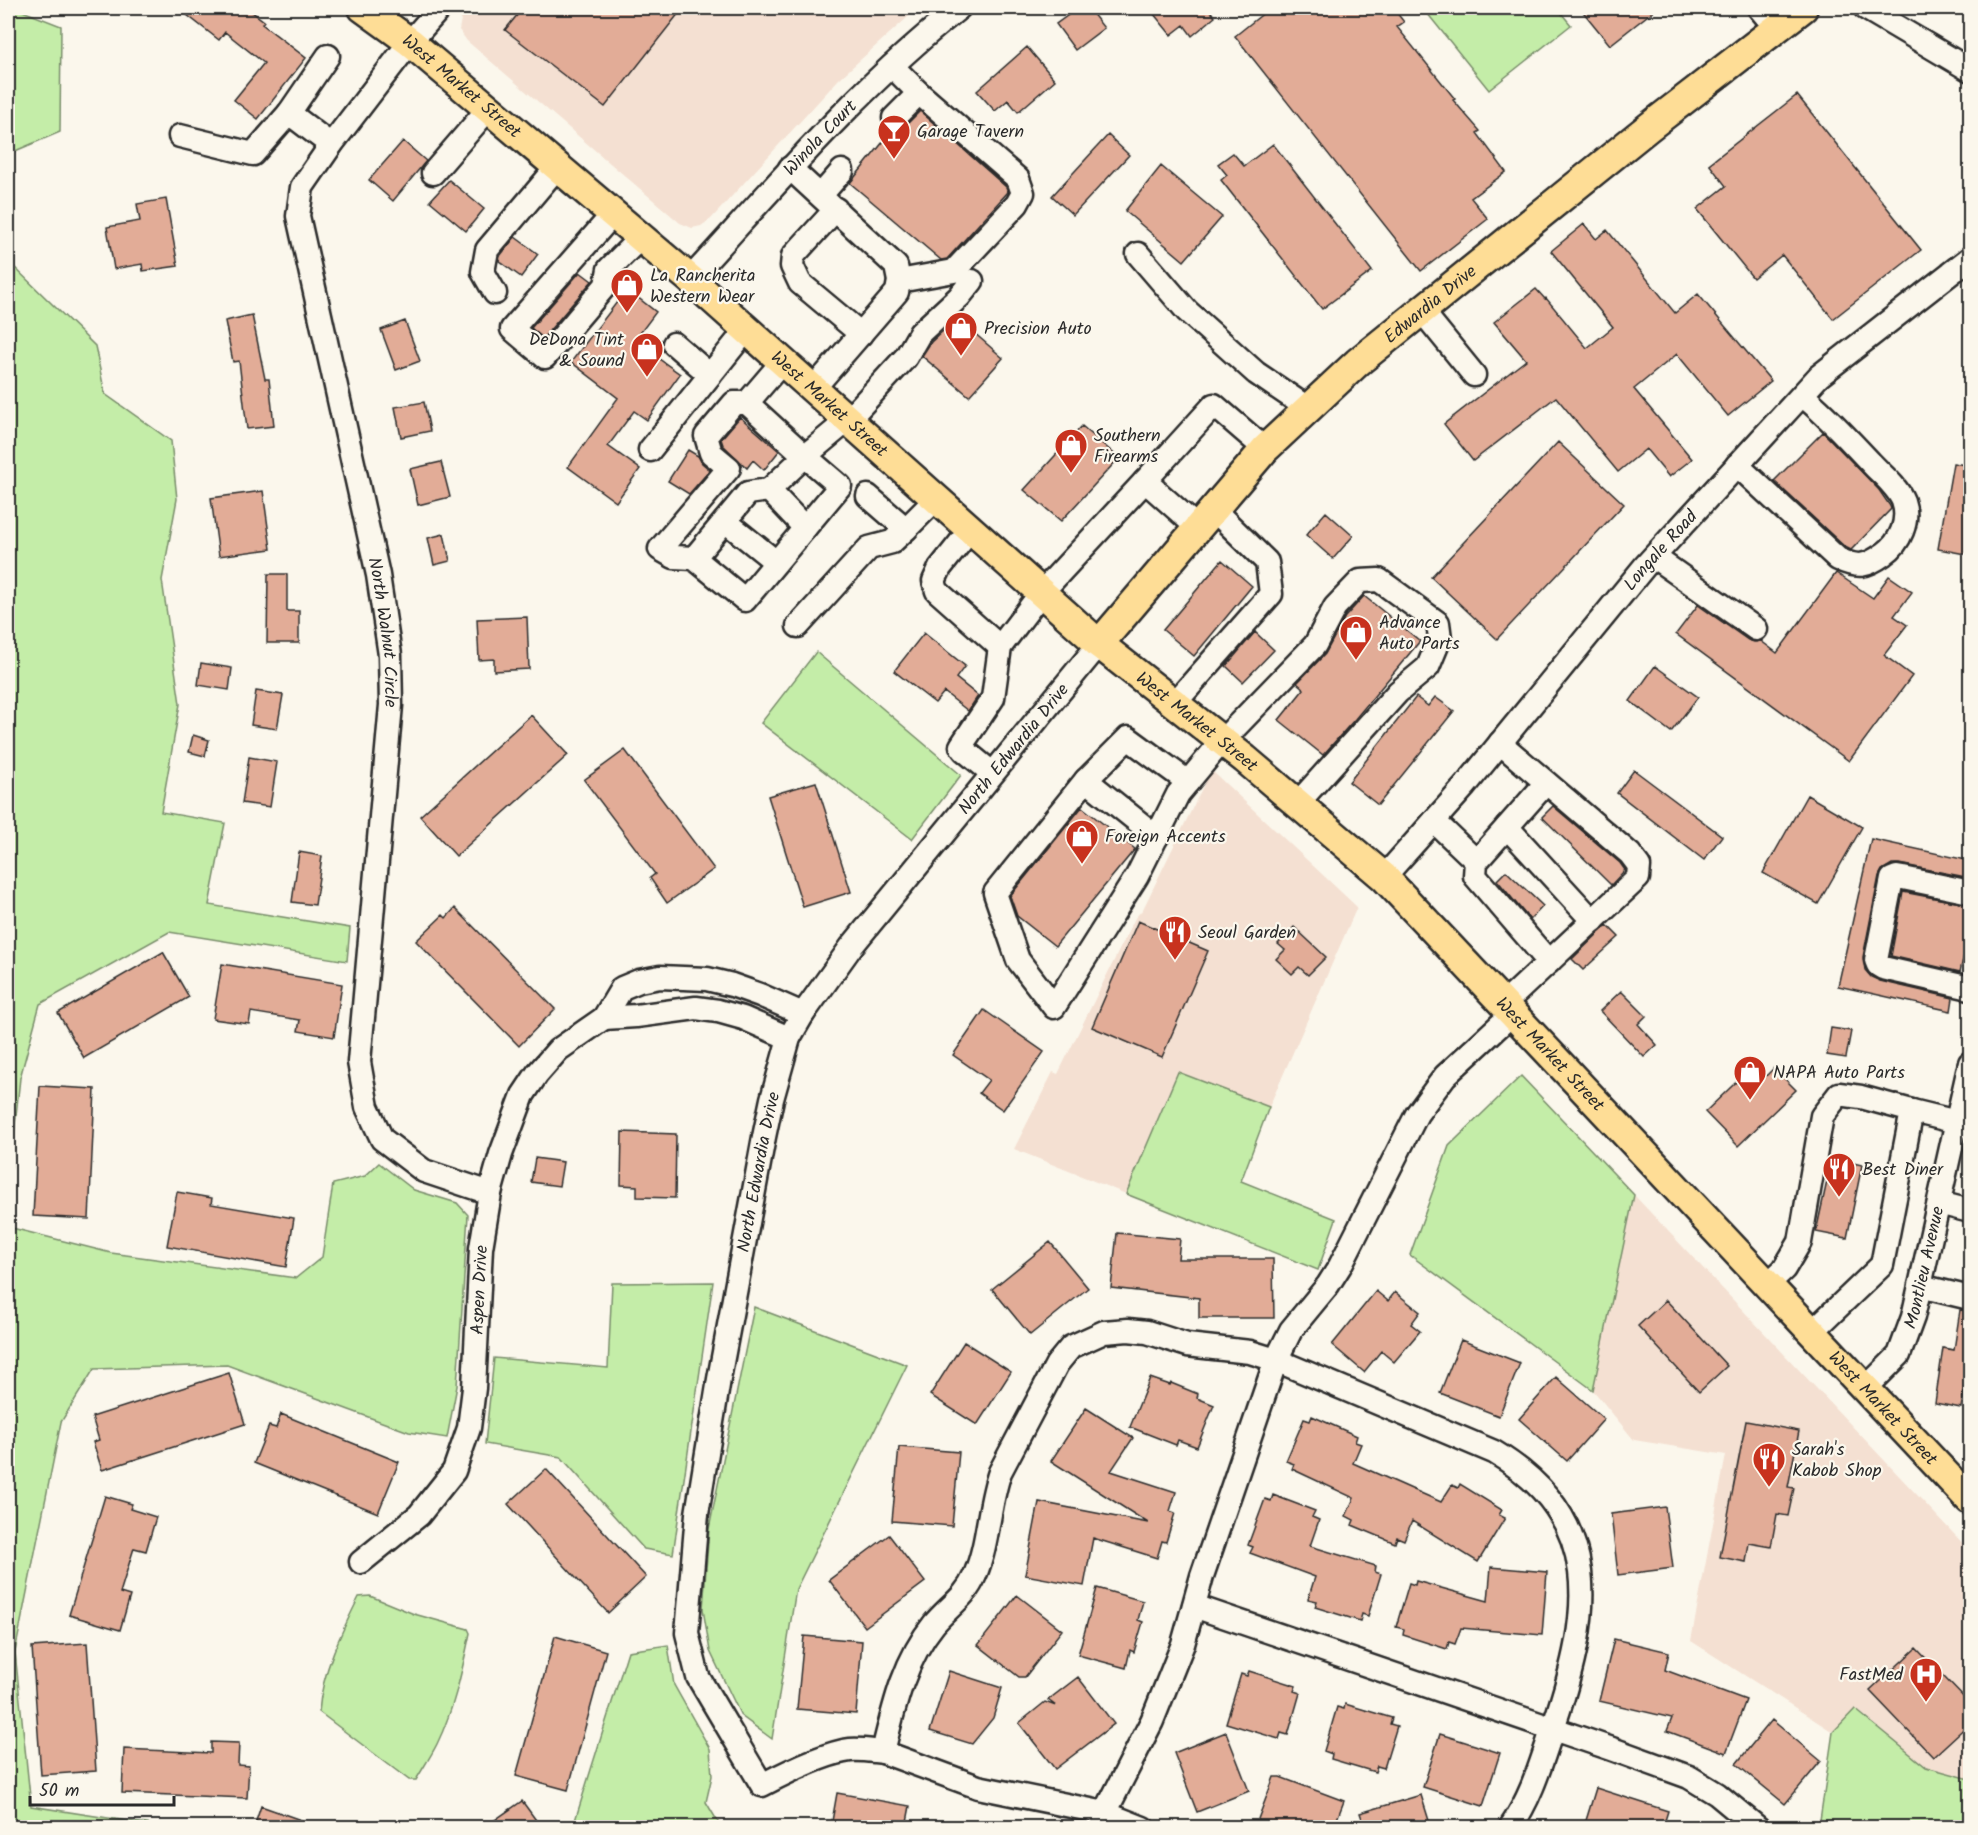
<svg xmlns="http://www.w3.org/2000/svg" width="1978" height="1835" font-family="Kalam,sans-serif">
  <rect width="100%" height="100%" fill="#fbf7ec"/>
  <filter id="ink" filterUnits="userSpaceOnUse"><feTurbulence type="fractalNoise" baseFrequency=".0167" numOctaves="2"/><feDisplacementMap in="SourceGraphic" scale="12" xChannelSelector="R" yChannelSelector="G"/><feConvolveMatrix kernelMatrix="1 2 1 2 8 2 1 2 1" color-interpolation-filters="sRGB"/></filter>
  <g filter="url(#ink)">
    <!-- built -->
    <path fill="#f4e0d2" d="M471,8H918L839,79L711,219L701,226L692,228L680,223L467,41L459,30L461,19Z
      M1211,770L1357,907L1269,1107L1178,1072L1126,1194L1014,1149L1053,1072L1058,1074L1135,918L1143,909Z
      M1634,1195L1970,1551V1779L1926,1767L1856,1709L1833,1732L1691,1641L1726,1455L1634,1440L1593,1390Z"/>
    <!-- green -->
    <path fill="#c4eda8" stroke="#788c6a" stroke-width="1.5" d="M8,8H15L61,26L60,132L8,154Z
      M1423,8H1557L1571,25L1489,90Z
      M8,261L95,346L105,394L171,441L177,499L162,580L180,704L161,812L225,823L209,905L350,928L347,961L169,932L40,1004L20,1078L8,1191Z
      M816,652L961,775L912,839L761,723Z
      M1178,1072L1269,1107L1241,1181L1336,1219L1318,1270L1126,1194Z
      M1521,1076L1634,1195L1593,1390L1410,1255L1449,1146Z
      M379,1163L414,1190L457,1203L468,1215L457,1386L447,1438L409,1432L227,1365L94,1369L61,1422L15,1652L31,1806L166,1827H8V1227L111,1253L296,1278L322,1257L333,1184L365,1176Z
      M713,1282L673,1554L644,1549L561,1457L485,1444L494,1358L608,1368L612,1283Z
      M754,1307L907,1365L796,1589L772,1739L741,1716L710,1651L703,1609L709,1529Z
      M370,1596L414,1614L468,1629L470,1633C462,1671 454,1709 437,1744C431,1756 423,1768 416,1780H409L319,1712C322,1671 341,1633 359,1597Z
      M668,1645L674,1685L710,1749L712,1776L706,1802L721,1827H573L628,1651Z
      M1855,1709L1926,1767L1970,1779V1827H1819L1833,1732Z"/>
    <!-- building -->
    <path fill="#e2ac97" stroke="#2b2b2b" stroke-width="1.5" d="M178,8H247L264,21L262,24L306,58L258,119L234,100L264,63L225,32L219,40Z
      M523,8H683L605,107L505,30Z
      M1078,8H1088L1104,28L1075,50L1056,24Z
      M1149,8H1208L1215,17L1192,36L1184,25L1171,35Z
      M1270,8H1393L1404,22L1397,27L1455,99L1453,100L1480,131L1477,133L1506,172L1471,198L1488,219L1421,271L1235,36Z
      M1580,8H1657L1610,45Z
      M1027,47L1055,80L1018,112L1008,100L995,111L977,91Z
      M1797,95L1921,250L1833,319L1782,255L1753,278L1697,209L1726,186L1709,164Z
      M920,111L1006,187L1008,192L947,259L941,260L850,183L892,131L903,128Z
      M1108,135L1129,155L1073,215L1052,196Z
      M403,141L426,161L393,201L369,180Z
      M1273,144L1372,271L1322,309L1221,180L1227,175L1218,164L1233,153L1244,166Z
      M1161,166L1222,217L1184,261L1125,211Z
      M449,180L484,209L466,231L430,201Z
      M166,199L178,266L143,271L142,264L114,269L107,227L140,221L137,204Z
      M1584,224L1596,239L1607,230L1675,313L1698,294L1771,381L1728,416L1677,354L1634,389L1692,459L1669,477L1646,449L1618,472L1556,397L1473,461L1444,424L1526,360L1494,322L1536,289L1545,299L1546,298L1587,348L1613,327L1551,251Z
      M515,237L538,254L521,277L499,261L500,256Z
      M580,272L592,281L543,338L531,328Z
      M627,289L656,312L634,341L680,374L647,420L634,411L608,446L640,469L616,502L568,467L618,398L571,362Z
      M252,315L265,379H269L274,426L247,429L239,361L233,362L225,321Z
      M957,318L1003,358L969,396L922,356L931,342Z
      M405,321L420,361L396,370L381,330Z
      M424,402L430,431L401,437L395,407Z
      M740,417L779,451L764,470L753,460L747,468L723,445L721,439Z
      M1082,426L1119,458L1061,521L1024,490Z
      M1823,432L1879,490L1890,506L1891,509L1851,550L1845,547L1774,481Z
      M1558,442L1624,504L1497,639L1431,577Z
      M688,450L698,456L702,463L710,470L689,494L668,481Z
      M441,462L450,497L418,505L410,469Z
      M1953,463L1971,466V555L1938,549Z
      M263,491L271,549L219,556L211,498Z
      M1326,512L1353,536L1333,559L1306,535Z
      M444,534L450,561L434,565L428,538Z
      M1222,560L1252,586L1194,656L1163,630Z
      M1836,573L1873,598L1889,576L1912,592L1894,616L1907,625L1884,655L1912,676L1849,761L1676,634L1698,605L1748,640L1754,642L1761,641L1777,653Z
      M268,574H287V611H299V643H267Z
      M1364,596L1420,641L1355,719L1323,755L1279,720L1304,689L1297,683L1325,654L1345,617Z
      M527,617L529,669L494,671V659L479,660L477,619Z
      M1255,632L1274,650L1243,682L1226,666Z
      M924,633L965,666L956,678L978,696L968,711L944,692L935,703L894,671Z
      M201,663L232,668L229,690L198,685Z
      M1655,666L1698,697L1671,732L1630,701Z
      M256,691L283,695L277,729L251,725Z
      M1416,697L1428,706L1435,697L1454,711L1378,805L1349,782Z
      M531,715L568,755L456,856L420,816Z
      M193,735L209,740L205,756L189,752Z
      M625,750L714,869L667,903L650,878L655,874L584,780Z
      M249,757L277,762L270,807L242,803Z
      M1634,770L1722,836L1704,860L1617,793Z
      M816,782L851,892L803,907L768,796Z
      M1807,795L1862,827L1818,904L1763,873Z
      M1553,806L1620,863L1625,870L1611,885L1542,817Z
      M1082,807L1135,849L1055,946L1017,916L1010,896Z
      M1871,839L1971,861V878L1899,864H1892L1882,870L1879,876L1863,957L1865,970L1871,977L1880,981L1953,998L1951,1011L1838,986Z
      M299,852L322,856L315,905L292,902Z
      M1506,871L1543,906L1530,920L1497,880Z
      M1903,892L1971,905V925L1960,972L1891,956Z
      M455,908L555,1009L519,1046L416,941L443,915L446,918Z
      M1138,921L1208,951L1162,1057L1092,1027Z
      M1607,925L1619,937L1583,970L1572,959Z
      M1294,927L1326,957L1308,975L1299,967L1292,974L1276,959L1285,950L1278,944Z
      M163,952L189,997L84,1058L58,1013Z
      M222,964L342,984L334,1037L298,1031L300,1020L251,1012L249,1024L213,1019Z
      M1621,991L1646,1016L1638,1024L1657,1045L1644,1057L1600,1011Z
      M984,1010L1044,1052L1003,1110L979,1093L989,1080L953,1055Z
      M1831,1028L1851,1031L1846,1058L1827,1055Z
      M1755,1064L1766,1076L1774,1068L1796,1090L1738,1146L1705,1112Z
      M40,1086L95,1089L89,1219L33,1216Z
      M622,1132L676,1134L675,1198L637,1197V1186L621,1185Z
      M535,1158L563,1162L559,1186L531,1182Z
      M1832,1158L1862,1165L1847,1238L1816,1232Z
      M177,1192L212,1198L211,1204L294,1218L286,1267L167,1246Z
      M1117,1233L1180,1239L1178,1259H1273L1274,1318H1199V1298L1111,1288Z
      M1050,1242L1088,1288L1030,1335L992,1289Z
      M1376,1291L1388,1301L1395,1292L1420,1312L1411,1324L1420,1331L1394,1362L1381,1351L1364,1372L1332,1345Z
      M1666,1300L1727,1366L1699,1392L1638,1326Z
      M1960,1310L1971,1311V1350L1961,1408L1935,1403L1943,1348L1954,1350Z
      M1461,1340L1520,1363L1499,1416L1440,1393Z
      M964,1342L1011,1372L977,1425L930,1395Z
      M229,1373L245,1424L102,1470L93,1442L99,1440L92,1417Z
      M1556,1377L1604,1419L1567,1461L1519,1419Z
      M1150,1378L1170,1385L1171,1383L1198,1394L1197,1398L1214,1405L1197,1447L1178,1440L1176,1445L1130,1427Z
      M1086,1408L1133,1438L1111,1471L1176,1492L1170,1511L1175,1513L1166,1542L1162,1541L1157,1558L1093,1538L1084,1586L1025,1575L1039,1502L1148,1523L1051,1461Z
      M281,1414L399,1462L378,1513L254,1463L269,1426L276,1428Z
      M1312,1416L1357,1436L1355,1442L1361,1444L1353,1463L1441,1502L1452,1485L1458,1488L1460,1484L1502,1510L1499,1515L1505,1518L1478,1562L1412,1521L1404,1540L1397,1537L1395,1543L1352,1525L1354,1520L1346,1516L1354,1498L1292,1469L1294,1464L1286,1461L1304,1419L1310,1421Z
      M1746,1421L1799,1431L1788,1487L1794,1488L1788,1516L1777,1514L1771,1547L1749,1543L1746,1562L1720,1557Z
      M899,1447L959,1452L952,1526L892,1521Z
      M546,1469L646,1577L608,1613L508,1504Z
      M1273,1495L1315,1511L1312,1517L1319,1520L1310,1546L1376,1566L1375,1572L1381,1574L1368,1616L1362,1614L1360,1621L1315,1607L1317,1601L1308,1599L1315,1577L1250,1553L1253,1547L1248,1545L1265,1499L1271,1501Z
      M105,1496L132,1504L130,1509L156,1517L146,1551L134,1548L120,1593L130,1596L120,1630L69,1615Z
      M1665,1507L1673,1568L1618,1575L1611,1514Z
      M889,1535L925,1582L865,1627L829,1580Z
      M1491,1567L1547,1572L1542,1635L1461,1628L1455,1644L1449,1642L1447,1649L1403,1635L1404,1629L1396,1627L1409,1583L1415,1585L1416,1581L1488,1601Z
      M1097,1588L1143,1601L1138,1620L1143,1622L1134,1652L1130,1650L1126,1668L1078,1655Z
      M1017,1595L1062,1630L1025,1677H1019L978,1645Z
      M555,1636L606,1651L568,1790L516,1776Z
      M804,1636L862,1641L856,1714L797,1709Z
      M1614,1639L1669,1652L1665,1670L1746,1700L1726,1753L1667,1731L1672,1718L1599,1701Z
      M87,1643L96,1771L41,1775L32,1647Z
      M1916,1648L1971,1705V1722L1933,1757L1870,1691Z
      M949,1671L1002,1688L993,1718L972,1744L930,1731Z
      M1249,1671L1296,1686L1294,1691L1300,1693L1288,1735L1281,1733L1279,1739L1226,1723L1241,1674L1247,1676Z
      M1078,1677L1114,1724L1055,1769L1019,1723L1045,1702L1056,1706L1048,1700Z
      M1345,1704L1392,1718L1390,1724L1397,1726L1384,1768L1377,1766L1375,1772L1331,1759L1332,1754L1324,1751L1337,1707L1344,1709Z
      M1772,1720L1821,1761L1785,1804L1736,1764Z
      M1226,1732L1249,1791L1197,1812L1174,1753Z
      M1440,1734L1500,1753L1483,1806L1423,1787Z
      M211,1742L239,1743L238,1765L249,1766L247,1798L122,1793L124,1749L211,1753Z
      M1274,1777H1280L1344,1801L1334,1827H1255Z
      M1596,1788L1668,1811L1663,1827H1584Z
      M837,1793L910,1806L906,1827H831Z
      M1421,1795L1431,1827H1365L1360,1813Z
      M522,1801L541,1827H485Z
      M261,1806L315,1825L314,1827H254Z"/>
    <g fill="none" stroke-linecap="round" stroke-linejoin="round">
      <!-- minor casing -->
      <g stroke="#2b2b2b" stroke-width="27">
        <g id="minor">
          <path id="s1" d="M440,8L410,42L331,145L302,187L298,216L378,575L390,655L391,705L359,1062L367,1107L382,1139L424,1171L490,1193"/>
          <path d="M1759,8L1776,28"/>
          <path d="M1865,8L1970,70"/>
          <path d="M892,66L919,93L1018,179L1023,193L1017,204L954,271L899,281"/>
          <path d="M289,113L331,145"/>
          <path d="M894,118L919,93"/>
          <path d="M180,136L253,154L289,113L328,56"/>
          <path d="M790,168L896,266L899,281L897,292L813,389"/>
          <path d="M433,173L489,108"/>
          <path d="M821,195L842,171"/>
          <path d="M836,209L793,256L792,266L800,283L861,334"/>
          <path d="M614,213L512,329L545,357L606,285L609,269L641,237"/>
          <path d="M1138,254L1187,311L1256,373L1309,409"/>
          <path id="s2" d="M690,279C776,185 859,87 959,8"/>
          <path d="M495,293L483,272L487,250L558,166"/>
          <path d="M1422,311L1474,375"/>
          <path d="M674,344L710,375"/>
          <path d="M783,361L747,403L805,456L769,490L805,528"/>
          <path d="M747,403H734L706,436L711,453L729,468L660,549L674,557L694,558L745,600L840,486L805,456L848,420L906,357L920,333L959,297L972,281"/>
          <path d="M650,450L747,329"/>
          <path d="M1737,465L1838,559C1858,568 1866,567 1884,554C1900,543 1910,521 1903,501C1897,486 1881,474 1871,463C1848,439 1827,415 1802,395"/>
          <path d="M1145,481L1214,405L1265,449"/>
          <path d="M868,496L906,529L936,499"/>
          <path d="M725,521L776,562"/>
          <path d="M971,529L940,568L934,581L937,591L1000,647"/>
          <path d="M1654,557L1756,629"/>
          <path d="M694,558L748,493L769,490"/>
          <path d="M798,626L869,548L892,542L906,529"/>
          <path d="M1174,704L1271,594L1267,562L1213,509"/>
          <path d="M1500,743L1630,854L1639,866L1638,878L1504,1004"/>
          <path d="M992,773L964,750L961,746L993,698L1000,647L1041,593L1145,481L1198,528"/>
          <path d="M1086,780L1128,738L1188,782"/>
          <path d="M1434,821L1476,861L1475,876L1549,962"/>
          <path d="M1507,827L1593,921"/>
          <path d="M1157,837L1086,780L995,893L1018,960L1054,1007L1137,876L1178,794L1222,741L1315,645L1335,607L1360,581L1379,580L1438,623L1440,638L1428,667L1398,692L1297,804"/>
          <path d="M1476,862L1546,783"/>
          <path id="s3" d="M1384,877L1465,786L1645,566L1819,376L1970,258"/>
          <path d="M1970,892L1903,878L1897,877L1892,879L1876,960L1878,965L1883,968L1970,988"/>
          <path d="M604,1018L636,1016L696,1008L718,1011L743,1018L789,1038"/>
          <path d="M1912,1111L1957,1122"/>
          <path d="M1939,1203L1970,1211"/>
          <path d="M1768,1284L1784,1269L1800,1242L1822,1116L1839,1094L1861,1097L1912,1111L1882,1265L1813,1331"/>
          <path d="M1920,1286L1970,1298"/>
          <path id="s4" d="M1866,1388L1899,1355L1913,1317L1970,1063"/>
          <path id="s5" d="M361,1562L419,1515L454,1471L469,1428L474,1388L481,1248L490,1193L501,1154L523,1095L537,1074L558,1050L604,1018L622,988L639,981L660,977L707,979L732,985L760,995L803,1014"/>
          <path d="M1194,1606L1612,1749L1689,1777L1717,1794L1758,1828"/>
          <path id="s6" d="M883,1752C872,1751 860,1749 850,1750C825,1753 785,1773 762,1785L698,1677L687,1633L697,1514L719,1379L764,1137L772,1099L789,1038L803,1014L851,947L1099,644"/>
          <path d="M1105,1813L978,1787L883,1752C894,1706 904,1661 934,1624C948,1607 966,1597 975,1575C989,1542 988,1506 1000,1472L1057,1364L1071,1347L1104,1332L1128,1330L1147,1332L1187,1345L1250,1352L1276,1360L1494,1452C1606,1519 1591,1614 1555,1722C1542,1759 1533,1795 1510,1828"/>
          <path d="M1143,1828L1105,1813L1152,1721L1183,1644L1202,1576L1276,1360L1291,1330L1328,1285L1340,1266L1417,1114L1445,1076L1513,1013"/>
        </g>
      </g>
      <!-- major casing -->
      <g stroke="#2b2b2b" stroke-width="33">
        <g id="major">
          <path id="s7" d="M363,8L410,42L690,279L1099,644L1245,759L1384,877L1970,1500"/>
          <path id="s8" d="M1099,644L1265,449L1358,362L1649,127L1803,8"/>
        </g>
      </g>
      <!-- minor -->
      <use href="#minor" stroke="#fbf7ec" stroke-width="22"/>
      <!-- major -->
      <use href="#major" stroke="#fedd96" stroke-width="28"/>
    </g>
  </g>
  <!-- icons -->
  <defs>
    <g id="bar-pin" transform="scale(1.725)"><path d="M0 17L-7.5 6A9.5 9.5 0 1 1 7.5 6Z" fill="#c8321e" stroke="#fbf7ec"/><path d="M-6-5H6L.8 .8V4.5H3.5V6h-7V4.5H-.8V.8Z" fill="#fff"/></g>
    <g id="shop-pin" transform="scale(1.725)"><path d="M0 17L-7.5 6A9.5 9.5 0 1 1 7.5 6Z" fill="#c8321e" stroke="#fbf7ec"/><path d="M-5-2.5h2.3a2.7 3.5 0 0 1 5.4 0H5L5.5 6h-11ZM-1.5-2.5h3a1.5 2.3 0 0 0-3 0Z" fill="#fff"/></g>
    <g id="restaurant-pin" transform="scale(1.725)"><path d="M0 17L-7.5 6A9.5 9.5 0 1 1 7.5 6Z" fill="#c8321e" stroke="#fbf7ec"/><path d="M-5-6h1v4h1v-4h1v4h1v-4h1v5L-1.5 .5V6h-2V.5L-5-1ZM5-6V6H3V1.5H1.5Q1.5-4 5-6Z" fill="#fff"/></g>
    <g id="hospital-pin" transform="scale(1.725)"><path d="M0 17L-7.5 6A9.5 9.5 0 1 1 7.5 6Z" fill="#c8321e" stroke="#fbf7ec"/><path d="M-5-5h3v3.5h4V-5h3V5h-3V1.5h-4V5h-3Z" fill="#fff"/></g>
  </defs>
  <g fill-rule="evenodd">
    <use href="#bar-pin" x="894" y="131"/>
    <use href="#shop-pin" x="627" y="285"/>
    <use href="#shop-pin" x="961" y="328"/>
    <use href="#shop-pin" x="647" y="349"/>
    <use href="#shop-pin" x="1071" y="445"/>
    <use href="#shop-pin" x="1356" y="632"/>
    <use href="#shop-pin" x="1082" y="836"/>
    <use href="#restaurant-pin" x="1175" y="932"/>
    <use href="#shop-pin" x="1750" y="1072"/>
    <use href="#restaurant-pin" x="1839" y="1169"/>
    <use href="#restaurant-pin" x="1769" y="1459"/>
    <use href="#hospital-pin" x="1926" y="1674"/>
  </g>
  <g text-anchor="middle" stroke-width="4.5" stroke-linejoin="round" paint-order="stroke">
    <!-- street labels -->
    <g font-size="18" fill="#2b2b2b" stroke="#fbf7ec">
      <text dy="6" stroke="none"><textPath href="#s7" startOffset="126">West Market Street</textPath></text>
      <text dy="6" stroke="none"><textPath href="#s2" startOffset="192">Winola Court</textPath></text>
      <text dy="6" stroke="none"><textPath href="#s8" startOffset="476">Edwardia Drive</textPath></text>
      <text dy="6" stroke="none"><textPath href="#s7" startOffset="612">West Market Street</textPath></text>
      <text dy="6" stroke="none"><textPath href="#s3" startOffset="428">Longale Road</textPath></text>
      <text dy="6" stroke="none"><textPath href="#s1" startOffset="681">North Walnut Circle</textPath></text>
      <text dy="6" stroke="none"><textPath href="#s7" startOffset="1098">West Market Street</textPath></text>
      <text dy="6" stroke="none"><textPath href="#s6" startOffset="1270">North Edwardia Drive</textPath></text>
      <text dy="6" stroke="none"><textPath href="#s7" startOffset="1584">West Market Street</textPath></text>
      <text dy="6" stroke="none"><textPath href="#s6" startOffset="766">North Edwardia Drive</textPath></text>
      <text dy="6" stroke="none"><textPath href="#s4" startOffset="138">Montlieu Avenue</textPath></text>
      <text dy="6" stroke="none"><textPath href="#s5" startOffset="315">Aspen Drive</textPath></text>
      <text dy="6" stroke="none"><textPath href="#s7" startOffset="2070">West Market Street</textPath></text>
    </g>
    <!-- poi labels -->
    <g font-size="18" fill="#2b2b2b" stroke="#fbf7ec" text-anchor="start">
      <text x="917" y="137">Garage Tavern</text>
      <text x="650" y="281">La Rancherita<tspan x="650" dy="21">Western Wear</tspan></text>
      <text x="984" y="334">Precision Auto</text>
      <text x="624" y="345" text-anchor="end">DeDona Tint<tspan x="624" dy="21">&amp; Sound</tspan></text>
      <text x="1094" y="441">Southern<tspan x="1094" dy="21">Firearms</tspan></text>
      <text x="1379" y="628">Advance<tspan x="1379" dy="21">Auto Parts</tspan></text>
      <text x="1105" y="842">Foreign Accents</text>
      <text x="1198" y="938">Seoul Garden</text>
      <text x="1773" y="1078">NAPA Auto Parts</text>
      <text x="1862" y="1175">Best Diner</text>
      <text x="1792" y="1455">Sarah's<tspan x="1792" dy="21">Kabob Shop</tspan></text>
      <text x="1903" y="1680" text-anchor="end">FastMed</text>
    </g>
  </g>
  <!-- margin -->
  <rect width="1978" height="1835" fill="none" stroke="#fbf7ec" stroke-width="30"/>
  <rect x="15" y="15" width="1948" height="1805" fill="none" stroke="#2b2b2b" stroke-width="2" filter="url(#ink)"/>
  <!-- scale -->
  <path d="M30 1796v9h144v-9" fill="none" stroke="#2b2b2b" stroke-width="3"/>
  <text x="39" y="1796" font-size="18" fill="#2b2b2b" stroke="#fbf7ec" stroke-width="4.5" paint-order="stroke">50 m</text>
</svg>
